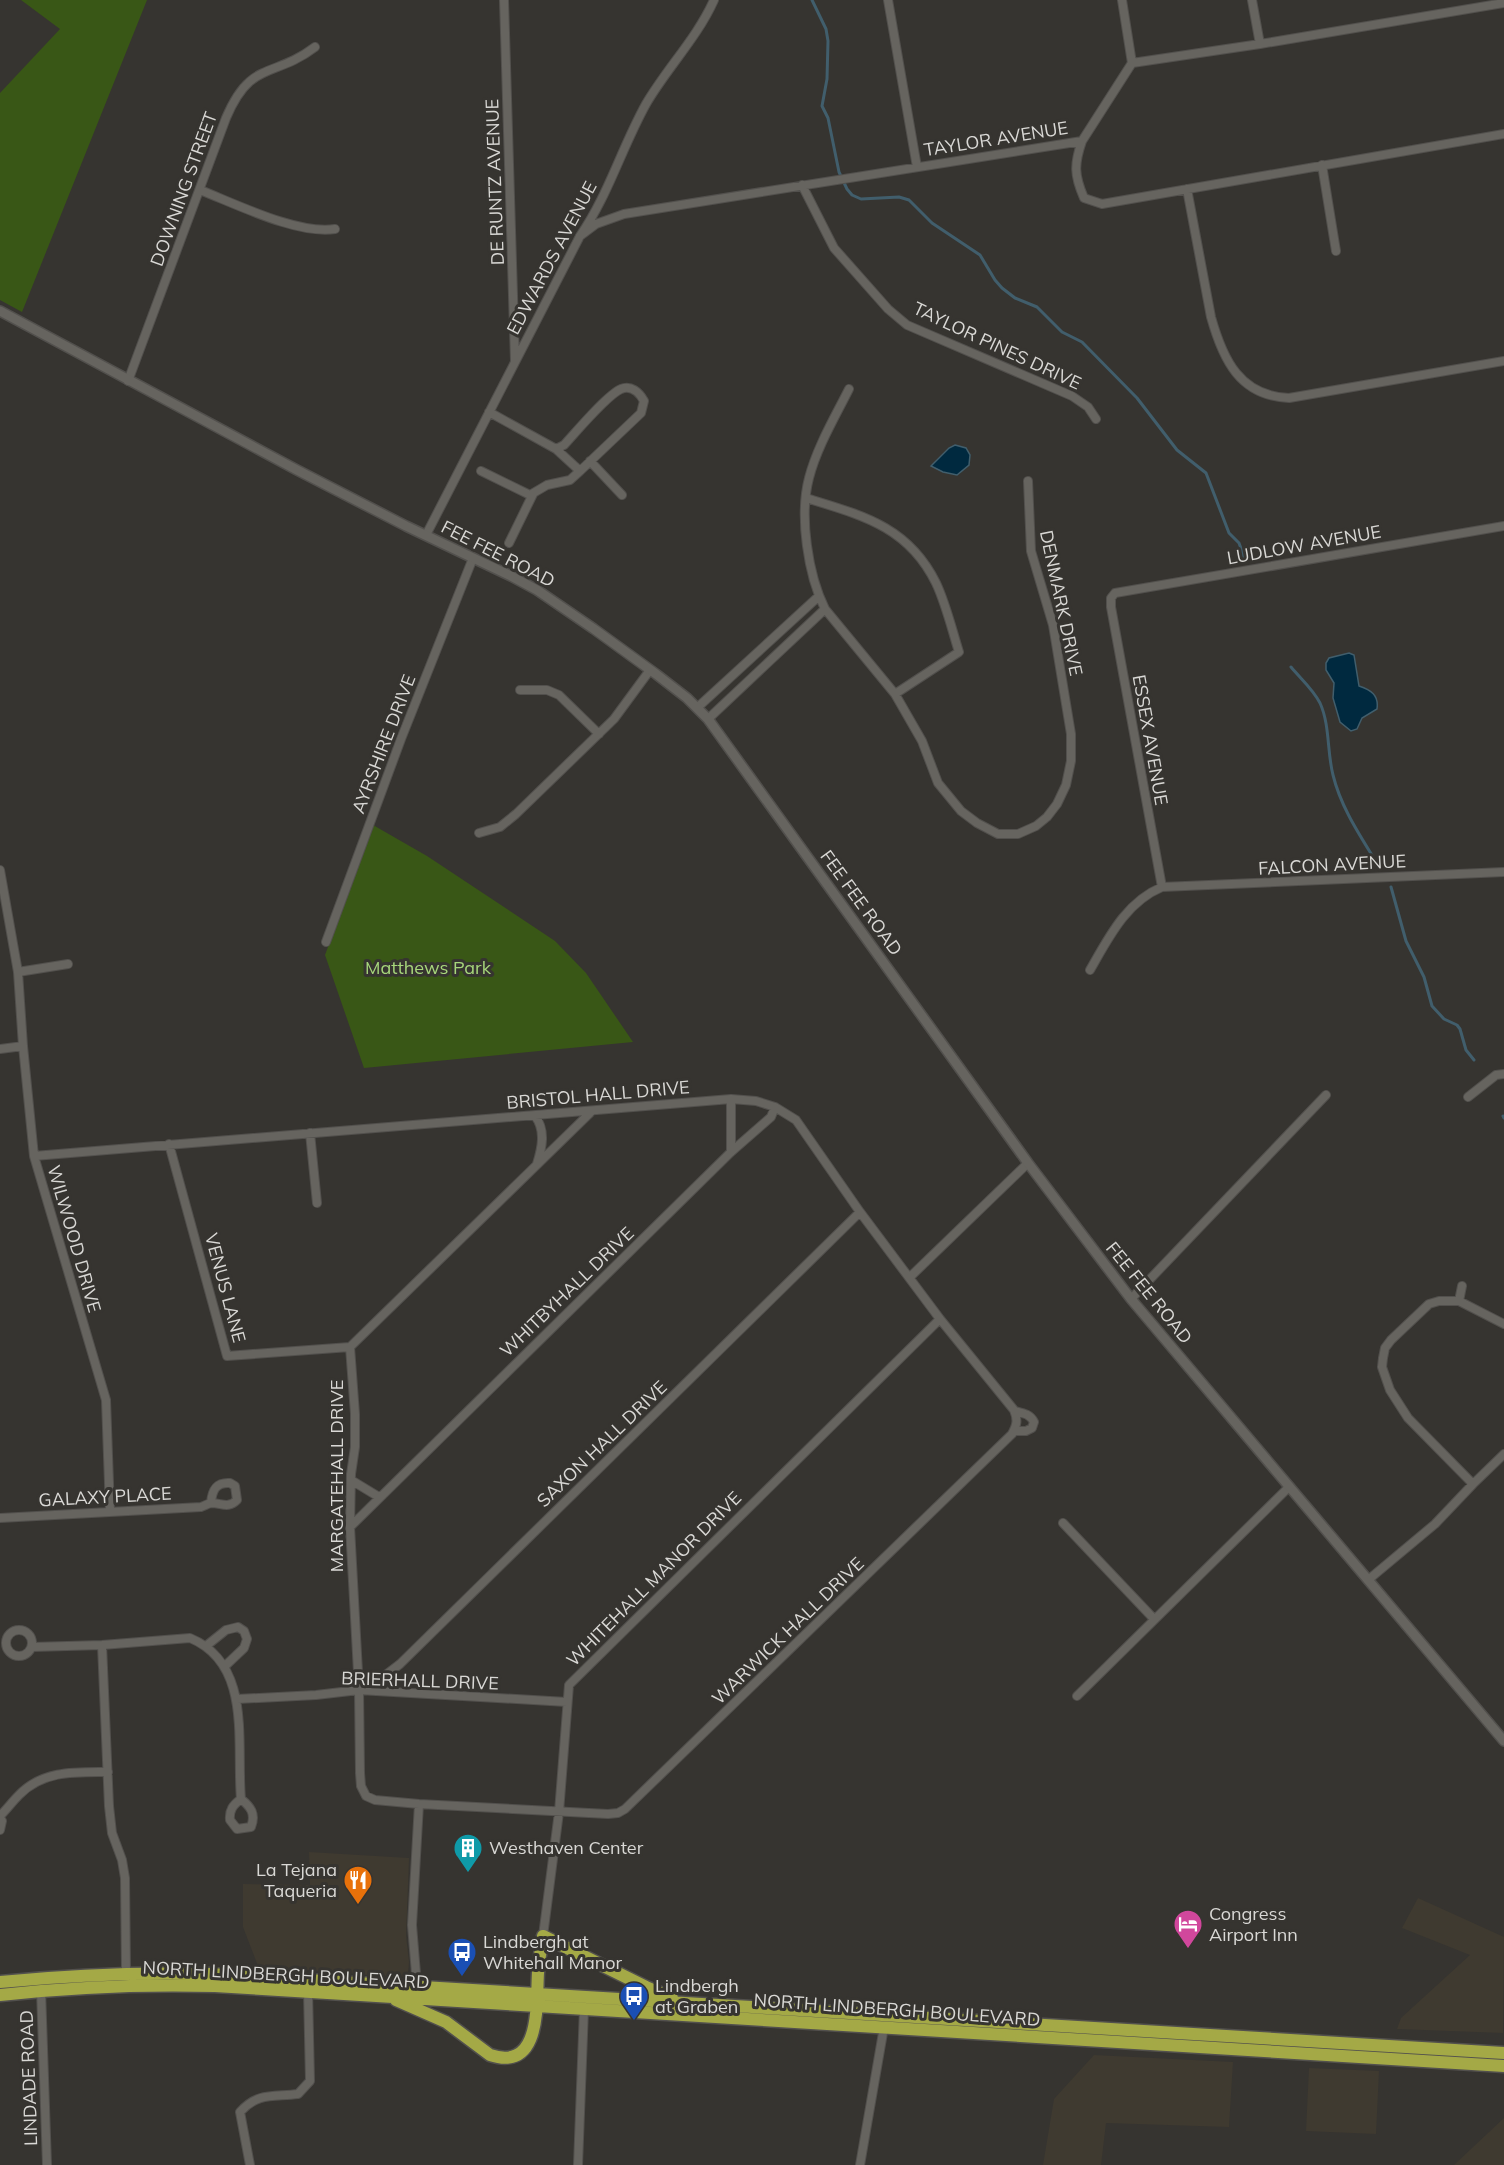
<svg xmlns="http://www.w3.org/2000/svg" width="1504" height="2165" font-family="Mulish,sans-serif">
  <rect width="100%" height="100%" fill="#363430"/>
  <!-- built -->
  <path fill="#3f3a30" d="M309,1852L409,1858L406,1936L409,1962L408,1973L405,1978L258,1966L243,1927V1884L310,1885Z
    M1418,1898L1504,1937L1503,2033L1397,2029L1401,2018L1470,1955L1402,1928Z
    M1094,2055L1233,2062L1229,2127L1106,2123L1101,2165H1043L1054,2099Z
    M1309,2068L1379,2071L1376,2134L1306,2131Z
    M1504,2118V2165H1454Z"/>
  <!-- green -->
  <path fill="#395716" d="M21,0H147L22,312L0,300V93L60,29Z
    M373,825L427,856L555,941L586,973L633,1042L364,1068L325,955Z"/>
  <!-- water -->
  <path fill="#00293f" stroke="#415e6c" stroke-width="1.5" d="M955,445L966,448L970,455L969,465L957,475L943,472L931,466L949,448Z
    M1349,653L1354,655L1359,686C1371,690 1379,695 1377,709L1362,718L1357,729L1351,731L1340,722L1333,698L1334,683L1326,670V663L1329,658Z"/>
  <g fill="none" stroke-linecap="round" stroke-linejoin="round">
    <!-- stream -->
    <path stroke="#415e6c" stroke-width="3" d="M812,0L826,29L828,41L827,79L822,106L828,118L839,172L847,189L852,195L861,199L899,197L909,200L932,223L980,255L995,280L1002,288L1015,298L1037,307L1062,332L1082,342L1137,398L1177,450L1206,473L1229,533L1239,543L1244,557
      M1291,667C1300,678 1313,689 1320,703C1330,725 1327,752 1333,775C1341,808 1361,837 1378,865
      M1391,887L1406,941L1424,977L1432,1006L1444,1019L1457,1025L1460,1029L1466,1050L1474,1060
      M1503,1116L1504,1118"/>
    <!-- minor casing -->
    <g stroke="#52504d" stroke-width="10">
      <path id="minor" d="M504,0L515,361
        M888,0L917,167
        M1252,0L1260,44
        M1132,63L1260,44L1504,3
        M1082,141L1132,63L1122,0
        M1322,165L1336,251
        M802,185L834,248L888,309L907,325L1072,396L1088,407L1096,419
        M1187,189L1211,317C1223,360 1240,396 1289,398L1504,361
        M200,190C236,204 298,235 335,229
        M580,236L596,224L624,214L1082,141C1074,164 1074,175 1084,198L1102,204L1504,134
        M128,381L226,118C251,59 273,79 315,47
        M849,389C835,417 817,447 809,478C799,516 808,575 825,609L895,694L922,741L938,783L961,811L977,823L998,834H1018L1036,826L1047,817L1057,804L1066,785L1071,761V734L1053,625L1031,551L1028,481
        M556,449L564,445C576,432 607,395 621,389C631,385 639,392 644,401L641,413L580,471
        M590,461L622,495
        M481,471L530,495L547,485L570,480L580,471L556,449L489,412
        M806,498C861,515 908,526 936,583C946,604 952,630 959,652L895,694
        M426,535L580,236C608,196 622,147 646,104C667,68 697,38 714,0
        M509,543L533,494
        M520,690H547L559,695L599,734
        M698,707L819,596
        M708,719L825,609
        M479,833L500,827L516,814L614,719L650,670
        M0,870L18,972L23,1046L34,1156L106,1400L110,1511
        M1162,887L1111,607V598L1115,593L1504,526
        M326,942L401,739L473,558
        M1090,970C1109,937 1126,902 1162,887L1504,872
        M18,972L68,964
        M0,1049L23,1046
        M1468,1097L1496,1075L1504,1074
        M731,1099V1152
        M535,1116C546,1130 542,1148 537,1164
        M310,1133L317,1203
        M169,1144L227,1356L350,1347
        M34,1156L731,1099L756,1101L775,1107L796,1120L860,1212L940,1319L1014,1410C1018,1420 1017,1425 1012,1434L625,1809L618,1813L608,1814L419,1804L375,1800L366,1796L361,1786L360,1773L359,1690L350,1527L351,1474L355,1447V1414L350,1347L591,1112
        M910,1277L1028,1163
        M1131,1299L1326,1095
        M1459,1301L1462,1286
        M1504,1324L1459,1301H1439L1429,1304L1391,1340L1385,1348L1383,1358L1382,1367L1390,1390L1408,1418L1473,1484L1504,1454
        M1014,1431H1026L1032,1428L1034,1422C1030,1414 1023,1413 1015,1411
        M351,1480L379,1497
        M0,1518L201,1507C204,1506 207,1504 211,1503C222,1503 228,1509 237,1500L235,1486L230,1483C216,1482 212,1490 211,1503
        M1063,1523L1154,1619
        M350,1527L731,1152L771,1117L775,1107
        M1368,1580L1435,1524L1473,1484
        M6 1643a13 13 0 1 1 26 0a13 13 0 1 1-26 0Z
        M102,1645L109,1806L112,1833L122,1860L125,1878L126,1973
        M206,1646L226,1630L238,1627L244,1631L247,1639L244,1648L225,1666
        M32,1647L102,1645L190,1638C253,1664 236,1744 241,1799C251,1807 256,1814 251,1827L237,1829L230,1820C229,1810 233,1805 241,1799
        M359,1690L387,1674L400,1664L860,1212
        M1077,1696L1289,1487
        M237,1699L316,1695L359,1690L567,1702
        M0,1816C7,1809 12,1802 19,1795C43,1770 76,1772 108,1772
        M0,1818L2,1821L0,1830
        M543,1936L559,1812L569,1685L940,1319
        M417,1986L412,1925L419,1804
        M41,1990L47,2165
        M250,2165L240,2112C258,2092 273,2097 298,2094L310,2081L308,1991
        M578,2165L584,2009
        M860,2165L884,2027"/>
    </g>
    <!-- tertiary casing -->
    <g stroke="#52504d" stroke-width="12">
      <path id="tertiary" d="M0,311L297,470L406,526L511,576L537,590L594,629L656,674L687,698L708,719L1028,1163L1131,1299L1504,1741"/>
    </g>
    <!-- trunk casing -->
    <g stroke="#52504d" stroke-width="15">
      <path id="trunk" d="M0,1982C70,1975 139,1972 210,1974L1504,2053
        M0,1995C72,1987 143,1984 215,1986L1504,2066
        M396,2000L446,2022L490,2055C542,2072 536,2004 538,1973C539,1960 541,1948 543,1936L646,1987L672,1998"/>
    </g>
    <!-- minor -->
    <use href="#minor" stroke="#66645f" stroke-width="8"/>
    <!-- tertiary -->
    <use href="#tertiary" stroke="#66645f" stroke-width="9"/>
    <!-- trunk -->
    <use href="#trunk" stroke="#a4a946" stroke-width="12"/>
  </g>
  <!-- icons -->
  <defs>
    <g id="building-pin" transform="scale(1.5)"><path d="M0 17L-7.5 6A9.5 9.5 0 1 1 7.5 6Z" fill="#0f9aa8" stroke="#363430"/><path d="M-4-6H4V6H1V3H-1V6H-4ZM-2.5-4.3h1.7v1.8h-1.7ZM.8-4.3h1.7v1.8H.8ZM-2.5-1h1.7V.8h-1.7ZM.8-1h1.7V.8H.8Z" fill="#fff"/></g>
    <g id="restaurant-pin" transform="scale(1.5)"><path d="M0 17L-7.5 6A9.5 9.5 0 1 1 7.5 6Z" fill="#e8710a" stroke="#363430"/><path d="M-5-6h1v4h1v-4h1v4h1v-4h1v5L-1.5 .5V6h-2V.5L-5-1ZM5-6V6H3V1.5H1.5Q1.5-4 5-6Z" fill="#fff"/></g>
    <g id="hotel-pin" transform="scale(1.5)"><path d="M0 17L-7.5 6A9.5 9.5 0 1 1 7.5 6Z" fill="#d1479c" stroke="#363430"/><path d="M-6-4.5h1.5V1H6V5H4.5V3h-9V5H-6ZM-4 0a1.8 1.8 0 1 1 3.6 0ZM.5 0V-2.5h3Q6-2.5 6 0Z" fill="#fff"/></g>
    <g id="bus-pin" transform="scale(1.5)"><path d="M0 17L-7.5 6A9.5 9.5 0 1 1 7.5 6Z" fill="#1a4fb4" stroke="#363430"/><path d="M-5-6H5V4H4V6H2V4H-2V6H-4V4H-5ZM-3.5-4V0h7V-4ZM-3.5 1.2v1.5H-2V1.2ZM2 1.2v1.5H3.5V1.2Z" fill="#fff"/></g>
  </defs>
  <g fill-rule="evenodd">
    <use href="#building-pin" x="468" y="1848"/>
    <use href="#restaurant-pin" x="358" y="1880"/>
    <use href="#hotel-pin" x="1188" y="1924"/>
    <use href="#bus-pin" x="462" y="1952"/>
    <use href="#bus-pin" x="634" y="1996"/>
  </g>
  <g text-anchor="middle" stroke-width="6" stroke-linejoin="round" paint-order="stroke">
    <!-- street labels -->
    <g font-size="18" fill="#d9d8d5" stroke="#363430">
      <text transform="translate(996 139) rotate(-9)" y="6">TAYLOR AVENUE</text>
      <text transform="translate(495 182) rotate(-92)" y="6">DE RUNTZ AVENUE</text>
      <text transform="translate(184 189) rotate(-70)" y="6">DOWNING STREET</text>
      <text transform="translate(552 258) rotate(-62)" y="6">EDWARDS AVENUE</text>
      <text transform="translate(997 346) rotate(25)" y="6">TAYLOR PINES DRIVE</text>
      <text transform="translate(1304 545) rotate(-10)" y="6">LUDLOW AVENUE</text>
      <text transform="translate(498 554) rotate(27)" y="6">FEE FEE ROAD</text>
      <text transform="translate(1061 603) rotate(78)" y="6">DENMARK DRIVE</text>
      <text transform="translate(1150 740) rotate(80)" y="6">ESSEX AVENUE</text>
      <text transform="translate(384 744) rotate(-69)" y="6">AYRSHIRE DRIVE</text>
      <text transform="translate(1332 865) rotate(-3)" y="6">FALCON AVENUE</text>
      <text transform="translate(861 903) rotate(54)" y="6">FEE FEE ROAD</text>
      <text transform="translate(598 1095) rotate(-5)" y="6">BRISTOL HALL DRIVE</text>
      <text transform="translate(74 1239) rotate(74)" y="6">WILWOOD DRIVE</text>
      <text transform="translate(225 1288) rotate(75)" y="6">VENUS LANE</text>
      <text transform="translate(567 1292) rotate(-44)" y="6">WHITBYHALL DRIVE</text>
      <text transform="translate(1149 1293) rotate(51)" y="6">FEE FEE ROAD</text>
      <text transform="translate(602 1444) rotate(-44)" y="6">SAXON HALL DRIVE</text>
      <text transform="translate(337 1476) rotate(-90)" y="6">MARGATEHALL DRIVE</text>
      <text transform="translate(105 1497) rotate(-3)" y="6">GALAXY PLACE</text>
      <text transform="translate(654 1579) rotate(-45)" y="6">WHITEHALL MANOR DRIVE</text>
      <text transform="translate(788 1631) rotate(-44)" y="6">WARWICK HALL DRIVE</text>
      <text transform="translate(420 1681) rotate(2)" y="6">BRIERHALL DRIVE</text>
      <text transform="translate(286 1975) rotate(3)" y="6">NORTH LINDBERGH BOULEVARD</text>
      <text transform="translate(897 2010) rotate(4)" y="6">NORTH LINDBERGH BOULEVARD</text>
      <text transform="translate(29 2078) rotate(-92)" y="6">LINDADE ROAD</text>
    </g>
    <!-- park labels -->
    <g font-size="18" fill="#a7d77b" stroke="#363430">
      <text x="428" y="974">Matthews Park</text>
    </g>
    <!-- poi labels -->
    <g font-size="18" fill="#d9d8d5" stroke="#363430" text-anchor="start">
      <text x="489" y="1854">Westhaven Center</text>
      <text x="337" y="1876" text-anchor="end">La Tejana<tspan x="337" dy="21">Taqueria</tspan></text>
      <text x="1209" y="1920">Congress<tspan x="1209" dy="21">Airport Inn</tspan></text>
      <text x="483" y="1948">Lindbergh at<tspan x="483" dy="21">Whitehall Manor</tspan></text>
      <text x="655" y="1992">Lindbergh<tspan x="655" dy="21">at Graben</tspan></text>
    </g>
  </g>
</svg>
